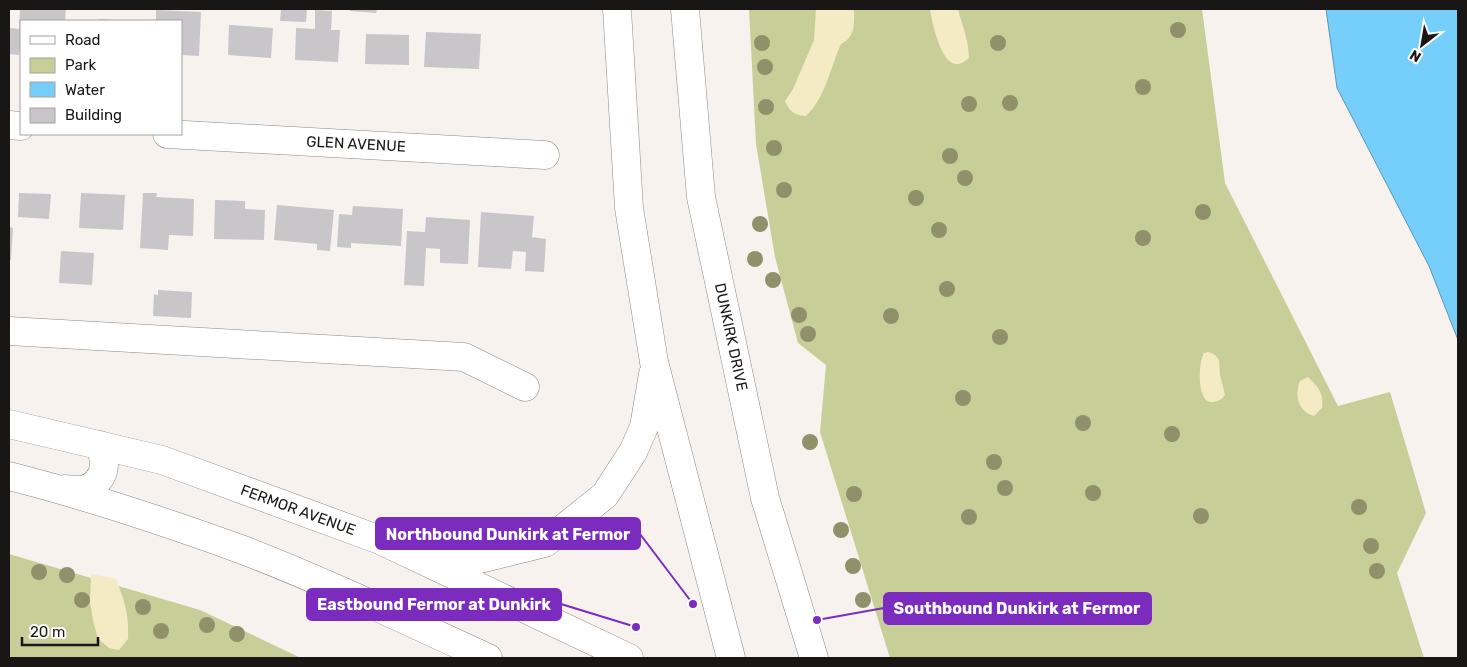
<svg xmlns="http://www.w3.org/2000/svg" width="1467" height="667" font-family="Rubik,sans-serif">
  <rect width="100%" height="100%" fill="#f7f2ee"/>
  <!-- green -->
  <path fill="#c7ce98" d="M749,9H1202L1225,183L1338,406L1390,392L1426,513L1397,573L1424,658H890L820,432L826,365L798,343L775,257L756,144Z
    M9,554L200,610L301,658H9Z"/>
  <!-- sand -->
  <path fill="#f4eac4" d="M816,9H853C855,13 854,16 854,21C854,31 851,39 841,44C830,68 826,97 806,116C794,115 790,112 785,101L793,89L814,40Z
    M930,9H958C962,25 969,41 969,58C965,61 961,65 955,64C940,61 932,22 930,9Z
    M1209,352L1215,355L1219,360L1220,375L1225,395C1222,399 1219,401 1214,402C1196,405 1198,363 1204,353Z
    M1308,377C1318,386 1324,394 1322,408L1314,416C1298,412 1294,395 1300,381Z
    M91,574L116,579C125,602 129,614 128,639L119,650L109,648L98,639L93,620L90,602Z"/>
  <!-- water -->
  <path fill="#76cefa" stroke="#5a97b6" d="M1326,9H1458V340L1429,266L1337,88Z"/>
  <!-- building -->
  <path fill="#c9c6ca" d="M20,9H66L65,21H21V42L19,55L9,54V28L19,29Z
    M281,9H307L306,22L280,21Z
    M350,9H377L376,13L350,11Z
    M156,10L201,12L199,56L181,55V21H156Z
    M315,10L332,11L331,30H340L338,62L295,60L296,28L315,29Z
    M99,19L114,20V21H99Z
    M229,25L273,28L271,58L228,55Z
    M426,32L481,34L479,69L424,67Z
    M366,34L409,35V65L365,64Z
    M19,193L51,194L49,219L18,217Z
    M81,193L125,195L123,230L79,228Z
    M143,193H157L156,197L194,199L193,236L169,235L168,250L140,248Z
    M215,200L245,201V209L265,210L264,240L214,239Z
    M277,205L334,210L330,251L317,250V244L274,240Z
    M353,206L403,209L401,246L351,243V248L337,247L339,214L352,215Z
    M481,212L534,216L532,237L546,239L544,272L525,271L526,252L513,251L511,269L478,267Z
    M426,217L470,220L468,264L440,263V249L426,248L424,286L404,285L407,231L425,232Z
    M9,227L13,228L11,260H9Z
    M61,251L94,253L92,285L59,283Z
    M158,290L192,292L191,318L153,316L154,294L158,295Z"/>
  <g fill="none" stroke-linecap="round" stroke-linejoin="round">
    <!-- minor casing -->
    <g stroke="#8c8884" stroke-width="29">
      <path id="minor" d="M9,125L21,126
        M167,134L545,155
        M9,331L464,357L525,387"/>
    </g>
    <!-- major casing -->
    <g stroke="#8c8884" stroke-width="29">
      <path id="major" d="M617,9L629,208L654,362L731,658
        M685,9L701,197L765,498L814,658
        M9,424L162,460L380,540L629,658
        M9,476C88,496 166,522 243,550C326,582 407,621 488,658
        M65,489C70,490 76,490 81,490C93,489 104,477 104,465C104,458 102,452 100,445
        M433,554L468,562L545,543L605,495L633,452L644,427L653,374"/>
    </g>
    <!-- minor -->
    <use href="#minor" stroke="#fff" stroke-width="28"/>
    <!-- major -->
    <use href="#major" stroke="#fff" stroke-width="28"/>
  </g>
  <!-- trees -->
  <g fill="#90906b">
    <circle cx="1178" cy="30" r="8"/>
    <circle cx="762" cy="43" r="8"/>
    <circle cx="998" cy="43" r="8"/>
    <circle cx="765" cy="67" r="8"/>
    <circle cx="1143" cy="87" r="8"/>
    <circle cx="1010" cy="103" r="8"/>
    <circle cx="969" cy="104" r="8"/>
    <circle cx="766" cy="107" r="8"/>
    <circle cx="774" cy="148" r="8"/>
    <circle cx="950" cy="156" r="8"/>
    <circle cx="965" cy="178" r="8"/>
    <circle cx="784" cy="190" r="8"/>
    <circle cx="916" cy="198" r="8"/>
    <circle cx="1203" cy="212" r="8"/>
    <circle cx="760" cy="224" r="8"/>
    <circle cx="939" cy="230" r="8"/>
    <circle cx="1143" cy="238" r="8"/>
    <circle cx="755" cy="259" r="8"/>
    <circle cx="773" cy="280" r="8"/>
    <circle cx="947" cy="289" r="8"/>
    <circle cx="799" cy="315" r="8"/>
    <circle cx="891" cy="316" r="8"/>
    <circle cx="808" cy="334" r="8"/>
    <circle cx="1000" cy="337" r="8"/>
    <circle cx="963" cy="398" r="8"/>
    <circle cx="1083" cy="423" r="8"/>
    <circle cx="1172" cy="434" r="8"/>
    <circle cx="810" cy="442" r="8"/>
    <circle cx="994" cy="462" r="8"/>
    <circle cx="1005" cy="488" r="8"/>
    <circle cx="1093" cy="493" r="8"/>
    <circle cx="854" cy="494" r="8"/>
    <circle cx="1359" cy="507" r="8"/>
    <circle cx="1201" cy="516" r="8"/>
    <circle cx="969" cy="517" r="8"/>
    <circle cx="841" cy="530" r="8"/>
    <circle cx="1371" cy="546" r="8"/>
    <circle cx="853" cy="566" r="8"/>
    <circle cx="1377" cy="571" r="8"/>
    <circle cx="39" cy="572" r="8"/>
    <circle cx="67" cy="575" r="8"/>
    <circle cx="82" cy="600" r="8"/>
    <circle cx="863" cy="600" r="8"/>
    <circle cx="143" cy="607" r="8"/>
    <circle cx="207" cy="625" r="8"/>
    <circle cx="161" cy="631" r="8"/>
    <circle cx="237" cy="634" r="8"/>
  </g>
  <g text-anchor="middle" stroke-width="4.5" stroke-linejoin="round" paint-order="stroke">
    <!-- street labels -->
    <g font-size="15" fill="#191716" stroke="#fff">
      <text transform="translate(356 144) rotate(3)" y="5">GLEN AVENUE</text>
      <text transform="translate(731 337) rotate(78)" y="5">DUNKIRK DRIVE</text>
      <text transform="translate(298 510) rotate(20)" y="5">FERMOR AVENUE</text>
    </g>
  </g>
  <!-- callouts -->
  <path fill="none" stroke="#7b2cbf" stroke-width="2" d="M693 604L640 534M636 627L561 604M817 620L884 608"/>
  <g fill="#7b2cbf" stroke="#fff" stroke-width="2">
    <circle cx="693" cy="604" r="5"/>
    <circle cx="636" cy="627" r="5"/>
    <circle cx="817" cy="620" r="5"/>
  </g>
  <g fill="#7b2cbf" stroke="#7b2cbf" stroke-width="2">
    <rect x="376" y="518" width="264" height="31" rx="5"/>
    <rect x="307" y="589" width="254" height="31" rx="5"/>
    <rect x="884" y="593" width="267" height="31" rx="5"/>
  </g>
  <g font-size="16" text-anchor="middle" font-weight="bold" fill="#fff">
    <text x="508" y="540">Northbound Dunkirk at Fermor</text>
    <text x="434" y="610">Eastbound Fermor at Dunkirk</text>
    <text x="1017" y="614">Southbound Dunkirk at Fermor</text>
  </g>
  <!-- border -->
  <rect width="1467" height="667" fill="none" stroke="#191716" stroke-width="20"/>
  <!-- legend -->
  <rect x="20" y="20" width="162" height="115" fill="#ffffff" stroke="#a3a2a2"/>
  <rect x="30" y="36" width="25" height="8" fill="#ffffff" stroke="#a3a2a2"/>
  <text x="65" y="45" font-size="15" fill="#191716">Road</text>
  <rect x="30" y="58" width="25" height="15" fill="#c7ce98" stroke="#a3a2a2"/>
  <text x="65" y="70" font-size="15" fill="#191716">Park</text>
  <rect x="30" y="82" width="25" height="15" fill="#76cefa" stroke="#a3a2a2"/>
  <text x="65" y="95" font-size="15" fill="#191716">Water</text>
  <rect x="30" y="108" width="25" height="15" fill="#c9c6ca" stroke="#a3a2a2"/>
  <text x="65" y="120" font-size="15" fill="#191716">Building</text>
  <!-- north arrow -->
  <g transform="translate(1422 45) rotate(211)" stroke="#ffffff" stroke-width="4" paint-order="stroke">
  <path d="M0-4L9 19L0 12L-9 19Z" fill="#191716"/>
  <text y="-8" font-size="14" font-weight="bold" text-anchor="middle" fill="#191716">N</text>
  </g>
  <!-- scale -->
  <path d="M22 637v8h76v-8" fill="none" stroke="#191716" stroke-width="2.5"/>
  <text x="30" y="637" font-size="15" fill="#191716" stroke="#ffffff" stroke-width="4" paint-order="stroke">20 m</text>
</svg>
